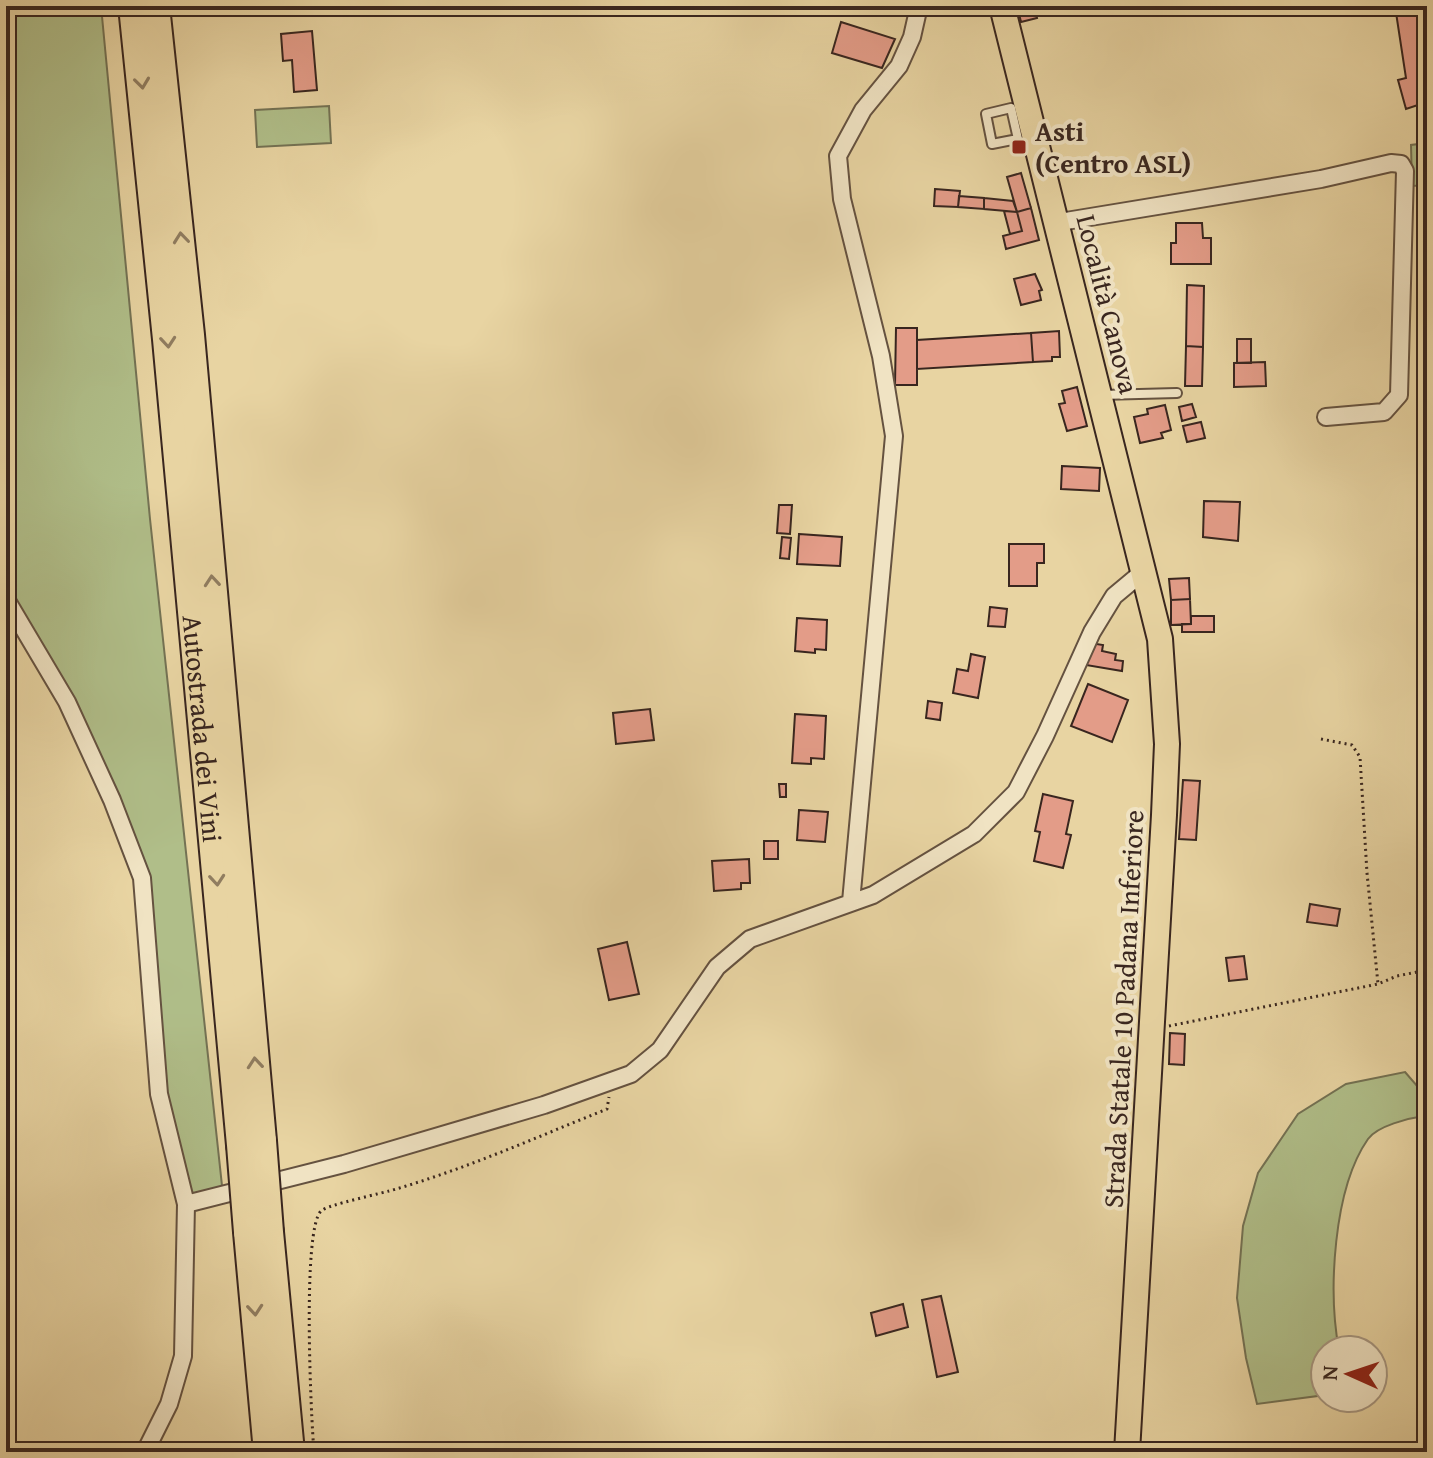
<svg xmlns="http://www.w3.org/2000/svg" width="1433" height="1458" font-family="'Gentium Book Plus',serif">
  <rect width="100%" height="100%" fill="#e8d4a2"/>
  <filter id="stains"><feTurbulence type="fractalNoise" baseFrequency=".0025" numOctaves="4"/><feColorMatrix values="0 0 0 0 .2 0 0 0 0 .09 0 0 0 0 .02 0 0 0 .5 -.17"/></filter>
  <radialGradient id="worn" r=".72"><stop offset=".6" stop-color="#630" stop-opacity="0"/><stop offset="1" stop-color="#630" stop-opacity=".3"/></radialGradient>
  <!-- green -->
  <path fill="#b0be89" stroke="#747254" stroke-width="2" d="M6,6H101L150,519L223,1195L186,1204L159,1094L142,878L67,702L6,612Z
    M329,106L331,143L257,147L255,110Z
    M1427,143V185L1412,186L1411,145Z
    M1405,1072L1425,1095L1424,1116C1409,1118 1377,1126 1368,1139C1333,1189 1328,1292 1339,1350H1325V1395L1257,1404L1246,1358L1237,1298L1243,1226L1258,1173L1298,1114L1346,1084Z"/>
  <!-- building -->
  <path fill="#e39c88" stroke="#39261f" stroke-width="2" d="M1017,6H1034L1037,18L1021,22Z
    M1395,6H1427V102L1406,109L1398,80L1406,78Z
    M841,22L895,39L882,68L832,53Z
    M312,31L317,90L294,92L292,60L283,61L281,34Z
    M1021,173L1031,208L1017,212L1007,177Z
    M935,189L960,191L958,207L934,206Z
    M959,196L984,198V209L958,207Z
    M984,198L1013,201L1017,212L984,209Z
    M1031,208L1039,240L1006,249L1003,236L1022,231L1017,212Z
    M1004,211L1017,212L1022,231L1010,234Z
    M1176,223H1202L1203,238H1211V264H1171V243H1176Z
    M1035,274L1042,290L1039,291L1041,300L1021,305L1014,279Z
    M1187,285L1204,286L1203,347L1186,346Z
    M896,328H917V385H895Z
    M1059,331L1060,357H1052V361L1033,362L1031,333Z
    M1031,333L1033,362L917,369V340Z
    M1237,339H1251V363H1237Z
    M1186,346L1203,347L1202,386H1185Z
    M1265,362L1266,386L1234,387V363Z
    M1077,387L1087,426L1067,431L1059,404L1065,403L1062,391Z
    M1192,404L1196,417L1182,421L1179,407Z
    M1165,405L1171,430L1161,433L1163,438L1140,443L1134,417L1148,414L1147,409Z
    M1201,422L1205,438L1187,442L1183,426Z
    M1062,466L1100,468L1099,491L1061,489Z
    M1204,501L1240,502L1238,541L1203,537Z
    M779,505H792L790,534L777,533Z
    M799,534L842,537L840,566L797,564Z
    M782,537L791,538L789,559L780,558Z
    M1009,544H1044V563H1037V586H1009Z
    M1189,578L1190,599L1171,600L1169,579Z
    M1190,599L1191,624L1171,625V600Z
    M990,607L1007,609L1005,627L988,626Z
    M1191,616H1214V632H1182V624H1191Z
    M797,618L827,620L826,650L815,649V653L795,651Z
    M1090,643L1103,645L1102,651L1116,654L1115,660L1123,661L1122,671L1086,665Z
    M971,654L985,657L978,698L953,693L957,669L968,671Z
    M1088,684L1128,700L1112,742L1071,726Z
    M928,701L942,703L940,720L926,718Z
    M650,709L654,740L616,744L613,713Z
    M795,714L826,716L824,759L811,758V764L792,763Z
    M1183,780L1200,781L1196,840L1179,839Z
    M779,784H786V797H780Z
    M1043,794L1073,801L1066,834L1071,835L1063,868L1034,861L1040,832L1035,831Z
    M799,810L828,812L825,842L797,840Z
    M764,841H778V859H764Z
    M749,859L750,883H741V889L714,891L712,861Z
    M1310,904L1340,909L1337,926L1307,922Z
    M627,942L639,994L609,1000L598,949Z
    M1244,956L1247,979L1229,981L1226,958Z
    M1170,1033L1185,1034L1184,1065L1169,1064Z
    M941,1296L958,1372L937,1377L922,1300Z
    M903,1304L908,1327L876,1336L871,1313Z
    M1340,1444L1343,1452H1317Z"/>
  <g fill="none" stroke-linecap="round" stroke-linejoin="round">
    <!-- lane casing -->
    <g stroke="#655240" stroke-width="12">
      <path id="lane" d="M1011,108L1018,139L992,144L986,114Z
        M1101,395L1177,393"/>
    </g>
    <!-- street casing -->
    <g stroke="#655240" stroke-width="20">
      <path id="street" d="M1057,226L1066,221L1321,179L1391,163L1401,164L1405,171L1399,395L1384,412L1326,417
        M6,599L67,702L112,800L142,878L159,1094L186,1204L183,1356L169,1404L145,1452
        M851,902L894,436L881,356L842,199L838,156L863,110L899,66L912,37L919,6
        M186,1204L344,1164L544,1105L631,1074L660,1050L717,967L750,939L873,895L974,834L1016,792L1045,736L1092,632L1114,596L1144,571"/>
    </g>
    <!-- primary casing -->
    <g stroke="#39261f" stroke-width="28">
      <path id="primary" d="M1002,6L1160,639L1167,744L1164,815L1127,1452"/>
    </g>
    <!-- highway casing -->
    <g stroke="#39261f" stroke-width="32">
      <g id="highway">
        <path id="s1" d="M133,6L167,339L241,1145"/>
        <path d="M155,6L190,335L262,1141"/>
        <path d="M248,1232L268,1452"/>
        <path d="M269,1232L290,1452"/>
      </g>
    </g>
    <!-- path -->
    <path stroke="#39261f" stroke-width="3" stroke-dasharray="2 4" stroke-linecap="butt" d="M1321,739L1352,745L1360,757L1367,873L1378,984
      M1169,1026L1378,984L1397,976L1427,970
      M314,1452C311,1417 302,1230 321,1211C326,1205 384,1193 396,1189C468,1168 537,1137 607,1109L609,1097"/>
    <!-- lane -->
    <use href="#lane" stroke="#f0e3c3" stroke-width="8"/>
    <!-- street -->
    <use href="#street" stroke="#f0e3c3" stroke-width="16"/>
    <!-- primary -->
    <use href="#primary" stroke="#e8d4a2" stroke-width="24"/>
    <!-- highway -->
    <use href="#highway" stroke="#e8d4a2" stroke-width="28"/>
    <!-- highway-bridge casing -->
    <g stroke="#39261f" stroke-width="32" stroke-linecap="butt">
      <path id="highway-bridge" d="M262,1141L269,1232
        M241,1145L248,1232"/>
    </g>
    <!-- highway-bridge -->
    <use href="#highway-bridge" stroke="#e8d4a2" stroke-width="28"/>
  </g>
  <!-- one-way arrows -->
  <defs><path id="oneway-chevron" d="M-2-3.5L2.5 0L-2 3.5" fill="none" stroke-width="1.6" stroke-linecap="round" stroke-linejoin="round" transform="scale(2)"/></defs>
  <g stroke="#907d60">
    <use href="#oneway-chevron" transform="translate(142 83) rotate(83)"/>
    <use href="#oneway-chevron" transform="translate(181 238) rotate(-96)"/>
    <use href="#oneway-chevron" transform="translate(168 342) rotate(85)"/>
    <use href="#oneway-chevron" transform="translate(212 581) rotate(-95)"/>
    <use href="#oneway-chevron" transform="translate(217 880) rotate(85)"/>
    <use href="#oneway-chevron" transform="translate(255 1063) rotate(-95)"/>
    <use href="#oneway-chevron" transform="translate(255 1310) rotate(85)"/>
  </g>
  <!-- markers -->
  <rect fill="#8f2418" stroke="#f0e3c3" stroke-width="3" x="1011" y="139" width="16" height="16" rx="4"/>
  <g text-anchor="middle" stroke-width="8" stroke-linejoin="round" paint-order="stroke">
    <!-- poi labels -->
    <g font-size="28" font-weight="bold" fill="#39261f" stroke="#f0e3c3" text-anchor="start">
      <text x="1035" y="141">Asti<tspan x="1035" dy="32">(Centro ASL)</tspan></text>
    </g>
    <!-- street labels -->
    <g font-size="28" fill="#39261f" stroke="#f0e3c3">
      <text transform="translate(1108 304) rotate(76)" y="10">Località Canova</text>
      <text dy="10" stroke="none"><textPath href="#s1" startOffset="726">Autostrada dei Vini</textPath></text>
      <text transform="translate(1123 1009) rotate(-87)" y="10">Strada Statale 10 Padana Inferiore</text>
    </g>
  </g>
  <!-- margin -->
  <rect width="1433" height="1458" fill="none" stroke="#e8d4a2" stroke-width="32"/>
  <rect x="8" y="8" width="1417" height="1442" fill="none" stroke="#39261f" stroke-width="4"/>
  <rect x="16" y="16" width="1401" height="1426" fill="none" stroke="#39261f" stroke-width="2"/>
  <!-- north arrow -->
  <g transform="translate(1349 1374) rotate(273)"><circle r="38" fill="#f0e3c3" stroke="#a79781" stroke-width="2"/>
  <path d="M0-6L14 30L0 20L-14 30Z" fill="#8f2418"/>
  <text y="-12" font-size="22" font-weight="bold" text-anchor="middle" fill="#39261f">N</text>
  </g>
  <rect width="100%" height="100%" filter="url(#stains)"/>
  <rect width="100%" height="100%" fill="url(#worn)"/>
</svg>
